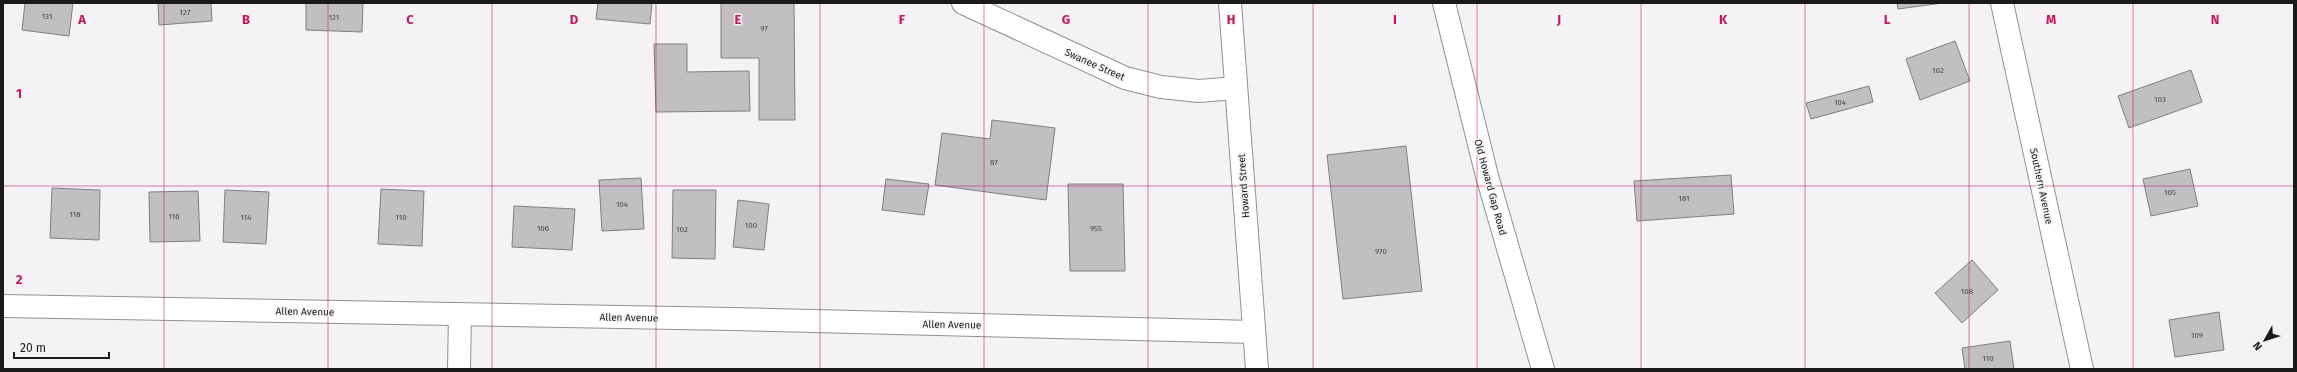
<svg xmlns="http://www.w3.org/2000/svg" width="2297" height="372" font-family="'Fira Sans',sans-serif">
  <rect width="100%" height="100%" fill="#f5f2f5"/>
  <!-- building -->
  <path fill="#c2bfc3" stroke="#817e82" d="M25,3H73L69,36L22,30Z
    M158,3H211L212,21L159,25Z
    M306,3H363L362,32L306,30Z
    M598,3H652L650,24L596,19Z
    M721,3H794L795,120H759V58H721Z
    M1897,3H1943L1898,9Z
    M1955,41L1970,81L1920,100L1906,59Z
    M654,44H687V72L749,71L750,111L656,112Z
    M2191,70L2202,102L2129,128L2118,96Z
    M1869,86L1873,102L1811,119L1806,103Z
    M992,120L1055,128L1046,200L935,185L942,133L990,139Z
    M1406,146L1422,291L1343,299L1327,155Z
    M2190,169L2198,206L2151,216L2143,179Z
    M1731,175L1734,214L1637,221L1634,181Z
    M641,178L644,229L602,231L599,180Z
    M886,179L929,184L924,215L882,210Z
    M1068,184H1123L1125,271H1070Z
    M52,188L100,190L99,240L50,238Z
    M381,189L424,191L422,246L378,244Z
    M225,190L269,192L266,244L223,242Z
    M673,190H716L715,259L672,258Z
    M198,191L200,241L150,242L149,192Z
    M738,200L769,204L764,250L733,247Z
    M514,206L575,209L572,250L512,247Z
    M1972,260L1998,290L1962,323L1935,293Z
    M2219,312L2224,350L2175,357L2169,320Z
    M2010,341L2014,369H1965L1962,348Z"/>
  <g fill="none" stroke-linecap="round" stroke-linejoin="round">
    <!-- minor casing -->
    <g stroke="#939093" stroke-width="24">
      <path id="minor" d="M963,3L1125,78L1161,87L1199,91L1236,88
        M1230,3L1257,369
        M1444,3L1487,176L1543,369
        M2002,3L2082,369
        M3,306L733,319L1254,332
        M459,369L460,314"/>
    </g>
    <!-- minor -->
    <use href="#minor" stroke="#fff" stroke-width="22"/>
  </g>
  <!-- grid -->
  <path fill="none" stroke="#c2185b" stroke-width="1" stroke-opacity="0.55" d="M164,3V369M328,3V369M492,3V369M656,3V369M820,3V369M984,3V369M1148,3V369M1313,3V369M1477,3V369M1641,3V369M1805,3V369M1969,3V369M2133,3V369M3,186H2294"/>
  <g text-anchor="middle" stroke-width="3" stroke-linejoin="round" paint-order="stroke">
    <!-- number labels -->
    <g font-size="8" fill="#454345">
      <text x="185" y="15">127</text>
      <text x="47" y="19">131</text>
      <text x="334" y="20">121</text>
      <text x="764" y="31">97</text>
      <text x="1938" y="73">102</text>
      <text x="2160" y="102">103</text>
      <text x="1840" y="105">104</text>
      <text x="994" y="165">87</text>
      <text x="2170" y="195">105</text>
      <text x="1684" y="201">181</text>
      <text x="622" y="207">104</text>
      <text x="75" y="217">118</text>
      <text x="174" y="219">116</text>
      <text x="246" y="220">114</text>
      <text x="401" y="220">110</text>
      <text x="751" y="228">100</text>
      <text x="543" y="231">106</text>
      <text x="1096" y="231">955</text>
      <text x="682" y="232">102</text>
      <text x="1381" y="254">970</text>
      <text x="1967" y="294">108</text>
      <text x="2197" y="338">109</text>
      <text x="1988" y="361">110</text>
    </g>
    <!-- street labels -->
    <g font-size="10" fill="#1b1a1b" stroke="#f5f2f5">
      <text transform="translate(1095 64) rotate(24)" y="4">Swanee Street</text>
      <text transform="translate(1243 186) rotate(-94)" y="4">Howard Street</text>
      <text transform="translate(2042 186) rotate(78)" y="4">Southern Avenue</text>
      <text transform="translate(1491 187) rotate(75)" y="4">Old Howard Gap Road</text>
      <text transform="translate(305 311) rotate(1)" y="4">Allen Avenue</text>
      <text transform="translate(629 317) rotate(1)" y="4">Allen Avenue</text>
      <text transform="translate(952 324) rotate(1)" y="4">Allen Avenue</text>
    </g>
  </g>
  <g font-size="13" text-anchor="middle" font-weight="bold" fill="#c2185b" stroke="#f5f2f5" stroke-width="3" stroke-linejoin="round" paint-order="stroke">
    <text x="82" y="24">A</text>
    <text x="246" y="24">B</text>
    <text x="410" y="24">C</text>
    <text x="574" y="24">D</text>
    <text x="738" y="24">E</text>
    <text x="902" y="24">F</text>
    <text x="1066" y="24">G</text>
    <text x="1231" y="24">H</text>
    <text x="1395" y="24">I</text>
    <text x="1559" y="24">J</text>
    <text x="1723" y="24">K</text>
    <text x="1887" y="24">L</text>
    <text x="2051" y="24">M</text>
    <text x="2215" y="24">N</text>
    <text x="19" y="98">1</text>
    <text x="19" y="284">2</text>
  </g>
  <!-- border -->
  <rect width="2297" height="372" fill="none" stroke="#1b1a1b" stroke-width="8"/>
  <!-- north arrow -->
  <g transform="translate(2265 340) rotate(231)" stroke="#f5f2f5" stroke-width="3" paint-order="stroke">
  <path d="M0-3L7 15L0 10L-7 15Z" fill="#1b1a1b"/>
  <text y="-6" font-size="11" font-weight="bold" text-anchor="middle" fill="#1b1a1b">N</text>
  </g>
  <!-- scale -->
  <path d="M14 352v6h95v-6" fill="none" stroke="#1b1a1b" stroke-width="2"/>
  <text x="20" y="352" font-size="12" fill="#1b1a1b" stroke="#f5f2f5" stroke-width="3" paint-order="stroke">20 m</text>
</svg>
